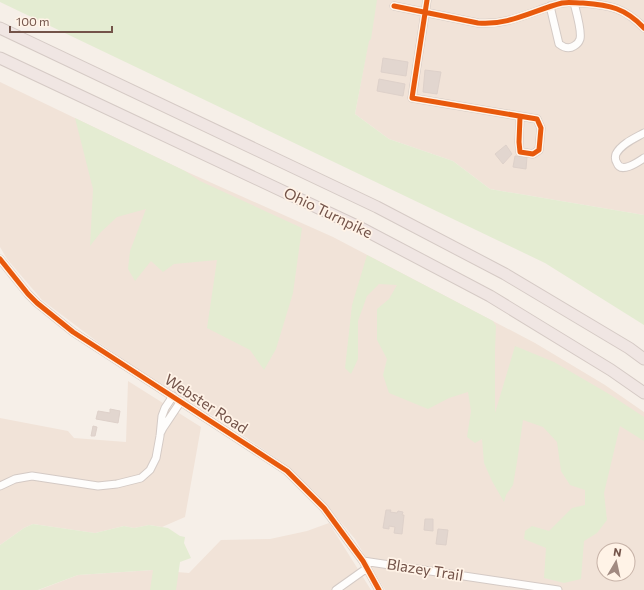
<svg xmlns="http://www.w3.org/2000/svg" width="644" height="590" font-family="Commissioner,sans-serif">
  <rect width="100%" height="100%" fill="#f6efe8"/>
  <!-- residential -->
  <path fill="#f1e3d8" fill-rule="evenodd" d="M376,0H644V215L490,189L453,161L389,139L355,114Z
    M0,82L185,171L333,237L535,343L605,385L644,412V590H385L355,539L316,493L283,463L232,428L133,366L95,340L42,300L7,259L0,247ZM604,550H628V574H604Z
    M128,381L201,427L185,517L162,527L149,525L134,528L124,526L95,533L33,524L24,528L0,545V418L68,431L74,438L126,442Z
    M329,523L371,590H39L78,575L153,570L189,573L221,540L270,539L307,531Z"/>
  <!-- green -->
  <path fill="#e4ecd2" d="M0,0H377L371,39L369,41L355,114L389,139L453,161L490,189L644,215V325L545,263L499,241L0,2Z
    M75,118L185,171L200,181L302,228L293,293L276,349L264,370L250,350L207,328L217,260L174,264L163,272L151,261L135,281L128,269L130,251L146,209L117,217L101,232L90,246L93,189Z
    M367,255L493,321L496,326L495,350V413L515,346L554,362L609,394L644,417V441L620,426L604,493L607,520L597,533L584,541L581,579L564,583L544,578L546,548L524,539L525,531L532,526L549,531L572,508L585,505V490L570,485L561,471L557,442L543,427L523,420L517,462L513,485L506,495L504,502L492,481L484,463L482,439L475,443L467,437L471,411L468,392L449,398L428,409L389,393L383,375L387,359L377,340V309L389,299L397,285L379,284L367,296L358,321V359L351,374L345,368L352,305Z
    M33,524L95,533L124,526L134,528L149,525L168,528L180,536L185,537L184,543L191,558L180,562L176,590H150L153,570L78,575L38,590H0V545L24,528Z"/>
  <!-- building -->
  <path fill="#e2d6cf" stroke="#ded1ca" d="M383,58L408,62L406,76L381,72Z
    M425,70L441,72L437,94L423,92Z
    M379,79L405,84L403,96L377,91Z
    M506,145L512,154L503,164L495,154Z
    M515,156L527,157L526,169L513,167Z
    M110,409L120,411L118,423L96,419L98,411L110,413Z
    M93,426L97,427L95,436H91Z
    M386,510H391L390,512L397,513L398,511L403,512L402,515H404L402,534L394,533L395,527L389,526V529L383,528Z
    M425,519H433V531L424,530Z
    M438,529L448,530L446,545L436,544Z"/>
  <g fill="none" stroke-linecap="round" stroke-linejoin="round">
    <!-- minor casing -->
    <g stroke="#d4cac5" stroke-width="9">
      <path id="minor" d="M427,0L412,98L537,119L541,128L539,150L533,154L520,152L519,142L520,117
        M394,6L478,23C508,26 534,10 562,3C568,2 576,3 583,3C610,5 625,8 644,28
        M550,6L559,44C563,47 568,50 574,46C576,45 579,42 580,39C582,31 576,11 574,3
        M644,133C635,138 621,144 616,154C615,157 615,160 617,163C621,174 638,162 644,158
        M0,259L28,294L37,303L73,332L238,439L287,471L324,508L363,561L379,590
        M161,432L163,428L181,401
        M0,486L15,479L32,476L98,486L117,484L141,478L150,470L156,458L160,436L162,416L165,408L173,396
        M363,561L558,590
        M336,590L367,568"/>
    </g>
    <!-- highway casing -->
    <g stroke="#d5cac5" stroke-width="13">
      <path id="highway" d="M0,28L377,207L505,274L629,348L644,359
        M0,58L361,228L490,296L611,370L644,393"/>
    </g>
    <!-- minor -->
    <use href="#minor" stroke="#fefdfc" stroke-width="7"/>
    <!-- highway -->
    <use href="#highway" stroke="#f0e6e3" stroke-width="11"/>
    <!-- cycleway casing -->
    <g stroke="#fff3e7" stroke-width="8">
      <path id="cycleway" d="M427,0L412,98L537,119L541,128L539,150L533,154L520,152L519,142L520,117
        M394,6L478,23C508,26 534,10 562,3C568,2 576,3 583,3C610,5 625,8 644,28
        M0,259L28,294L37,303L73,332L238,439L287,471L324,508L363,561L379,590"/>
    </g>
    <!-- cycleway -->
    <use href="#cycleway" stroke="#e8590c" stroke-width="5"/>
  </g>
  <g text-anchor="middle" stroke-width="3.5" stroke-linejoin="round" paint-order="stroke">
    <!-- street labels -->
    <g font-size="15" fill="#735349" stroke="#fff3e7">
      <text transform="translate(328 213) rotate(26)" y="5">Ohio Turnpike</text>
      <text transform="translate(206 404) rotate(33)" y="5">Webster Road</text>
      <text transform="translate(425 570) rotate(9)" y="5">Blazey Trail</text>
    </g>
  </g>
  <!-- north arrow -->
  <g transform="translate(616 562) rotate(9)"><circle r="19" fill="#fff3e7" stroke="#c7b3a8"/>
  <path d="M0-3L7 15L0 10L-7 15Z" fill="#a18a81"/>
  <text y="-6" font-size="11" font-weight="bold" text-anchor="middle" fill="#735349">N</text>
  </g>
  <!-- scale -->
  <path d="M10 26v6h102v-6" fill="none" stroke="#735349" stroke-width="2"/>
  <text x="16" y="26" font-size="12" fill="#735349" stroke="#fff3e7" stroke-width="3" paint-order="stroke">100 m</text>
</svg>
